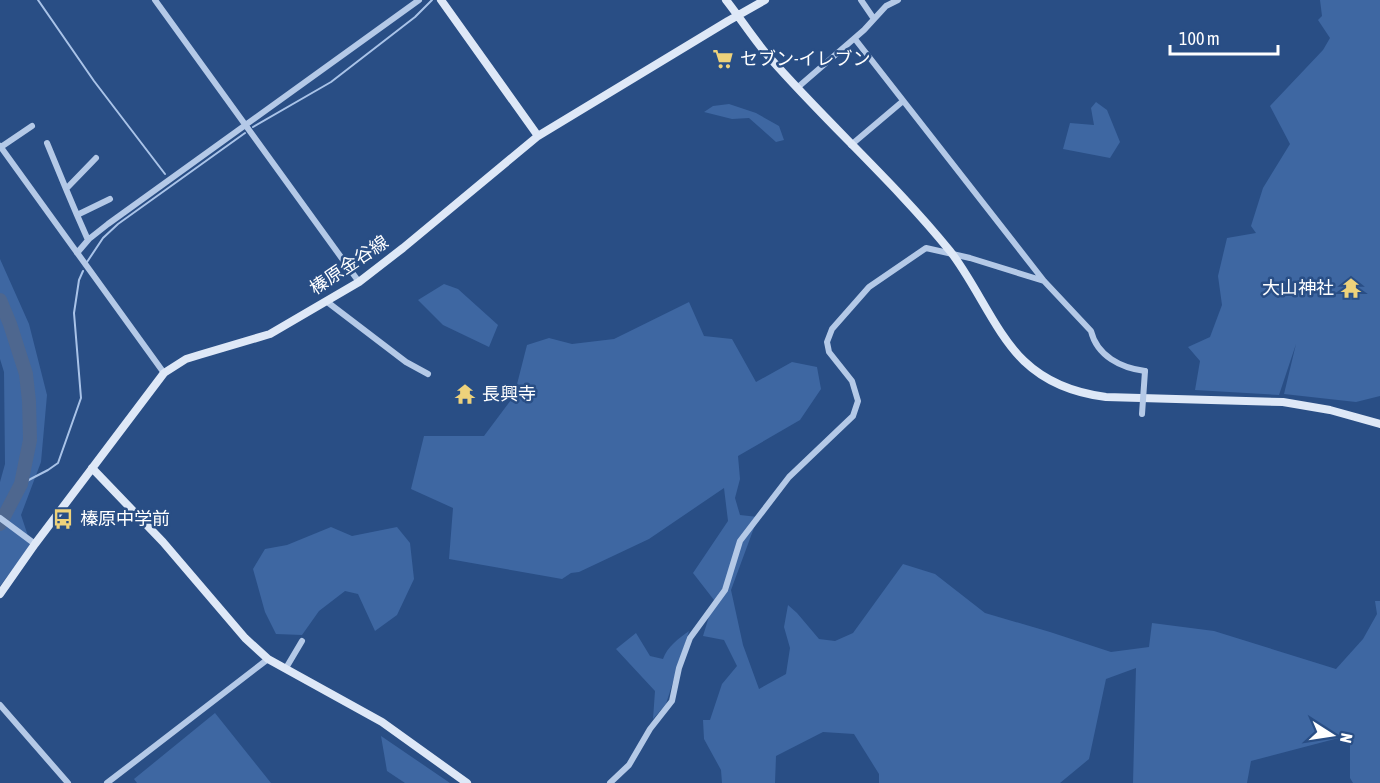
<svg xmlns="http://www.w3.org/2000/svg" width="1380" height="783" font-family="'Asap Condensed','Noto Sans JP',sans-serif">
  <rect width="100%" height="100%" fill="#294e85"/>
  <!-- green -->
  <path fill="#3e67a2" d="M1320,0H1380V396L1356,402L1284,394L1296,344L1279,395L1195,390L1200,361L1188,347L1210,337L1222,305L1218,276L1227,238L1256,233L1251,226L1263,188L1290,144L1270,106L1323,50L1330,38L1318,20L1322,16Z
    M1096,102L1107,110L1120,142L1110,158L1063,149L1070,123L1094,125L1091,108Z
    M729,104L756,113L779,126L784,140L776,142L749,118L732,119L704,112L713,106Z
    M0,259L29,324L47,395L41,462L21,515L31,545L0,586V482L5,464L4,372L0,359Z
    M444,284L458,289L498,325L489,347L443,325L418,300Z
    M689,302L704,336L732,339L756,382L792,362L817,367L821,389L800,420L738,456L740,479L735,498L740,515L758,517L731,590L743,645L759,689L786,674L790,648L784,627L788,605L797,613L819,639L835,641L853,633L903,564L935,574L985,613L1050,632L1111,652L1149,647L1152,623L1214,631L1336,669L1363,639L1377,614L1375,601H1380V783H1353L1350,778V735L1251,761L1247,783H1133L1136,668L1106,679L1089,759L1060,783H879V774L854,734L823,732L776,756L775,783H722L721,770L704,739L703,720H710L722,684L737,666L724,640L703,636L714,600L693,573L728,521L724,488L649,539L579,572L571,573L562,579L449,559L453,508L411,489L424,436H484L514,396L527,345L549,338L572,344L614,339Z
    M331,527L352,536L397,527L410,543L414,579L397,615L375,631L358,594L345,591L319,611L302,635L276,634L265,612L253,569L265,549L287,545Z
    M689,631L666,704L653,719L655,691L616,649L636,633L650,656L663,659C667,647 679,638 689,631Z
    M215,713L271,783H137L134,779Z
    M381,736L384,738L450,783H405L387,771Z"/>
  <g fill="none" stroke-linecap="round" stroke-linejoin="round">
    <!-- stream -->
    <path stroke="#a9c3e8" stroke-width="2" d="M38,0L94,81L165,174
      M253,127L331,82L415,17L432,0
      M87,262L103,238L118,224L245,133
      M21,484L48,470L58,463L81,398L74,313L79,280L83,271"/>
    <!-- river -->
    <path stroke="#4e678f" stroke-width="14" d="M0,300L10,324L26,374L29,401L30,440L21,484L0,524"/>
    <!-- street -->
    <path stroke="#b4c9e7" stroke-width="6" d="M155,0L359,282
      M861,0L874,19
      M855,39L1044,281L1091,331C1097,356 1121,368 1145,371
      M797,88L864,30L886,6L898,0
      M47,143L66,189
      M851,145L903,101
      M0,146L164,373
      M1,147L32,126
      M77,215L66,189L96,158
      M88,240L77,215L110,199
      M77,253L89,239L108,224L419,0
      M326,301L406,362L428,374
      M0,518L35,544
      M286,668L302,641
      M0,705L68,783
      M107,783L268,659
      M610,783L629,765L650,729L672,701L679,668L690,638L725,590L740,541L789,477L853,416L858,401L852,381L829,352L827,342L832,329L869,287L926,248L970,258L1044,281"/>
    <!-- secondary -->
    <path stroke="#dee8f7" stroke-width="8" d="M441,0L538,136
      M726,0C741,19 754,40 770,58C828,124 895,183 950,251C976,284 995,333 1024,361C1047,383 1074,393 1106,397L1283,402L1330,410L1380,424
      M92,468L163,542L245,638L268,659L382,722L467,783
      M0,594L35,544L164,373L186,359L199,355L270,334L359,282L403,248L538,136L728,21L765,0"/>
    <!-- street-bridge -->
    <path stroke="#b4c9e7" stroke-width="6" d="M1142,414L1145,371"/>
  </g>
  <!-- icons -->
  <defs>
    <g id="supermarket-bare" transform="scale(1.62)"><path d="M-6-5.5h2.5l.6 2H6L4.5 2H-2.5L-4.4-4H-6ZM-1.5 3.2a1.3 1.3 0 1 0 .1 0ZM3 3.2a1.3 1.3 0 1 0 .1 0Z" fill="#eed27b" stroke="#294e85" stroke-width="2.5" paint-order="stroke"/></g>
    <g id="temple-bare" transform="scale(1.62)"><path d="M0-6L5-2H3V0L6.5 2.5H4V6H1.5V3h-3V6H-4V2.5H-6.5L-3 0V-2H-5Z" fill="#eed27b" stroke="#294e85" stroke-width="2.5" paint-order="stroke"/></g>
    <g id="bus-bare" transform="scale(1.62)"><path d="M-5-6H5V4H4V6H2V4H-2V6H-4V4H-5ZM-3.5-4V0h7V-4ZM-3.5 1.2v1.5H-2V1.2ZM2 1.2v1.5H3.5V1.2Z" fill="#eed27b" stroke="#294e85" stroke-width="2.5" paint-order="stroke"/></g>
  </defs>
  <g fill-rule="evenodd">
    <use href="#supermarket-bare" x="723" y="59"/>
    <use href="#temple-bare" x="1351" y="288"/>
    <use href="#temple-bare" x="465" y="394"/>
    <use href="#bus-bare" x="63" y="519"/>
  </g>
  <g text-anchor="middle" stroke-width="5" stroke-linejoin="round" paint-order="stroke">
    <!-- poi labels -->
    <g font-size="18" fill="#fff" stroke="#294e85" text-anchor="start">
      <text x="740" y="65">セブン-イレブン</text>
      <text x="1334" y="294" text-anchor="end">大山神社</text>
      <text x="482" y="400">長興寺</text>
      <text x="80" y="525">榛原中学前</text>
    </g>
    <!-- street labels -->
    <g font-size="18" fill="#fff" stroke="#294e85">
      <text transform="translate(349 265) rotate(-34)" y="6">榛原金谷線</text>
    </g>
  </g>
  <!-- north arrow -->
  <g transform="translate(1332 735) rotate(102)" stroke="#294e85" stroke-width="4.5" paint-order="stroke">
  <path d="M0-4.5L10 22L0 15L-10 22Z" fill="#ffffff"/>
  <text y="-9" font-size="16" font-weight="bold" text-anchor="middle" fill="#ffffff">N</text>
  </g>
  <!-- scale -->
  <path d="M1170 45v9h108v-9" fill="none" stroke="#ffffff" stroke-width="3"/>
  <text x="1179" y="45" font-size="18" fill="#ffffff" stroke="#294e85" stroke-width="4.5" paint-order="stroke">100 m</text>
</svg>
